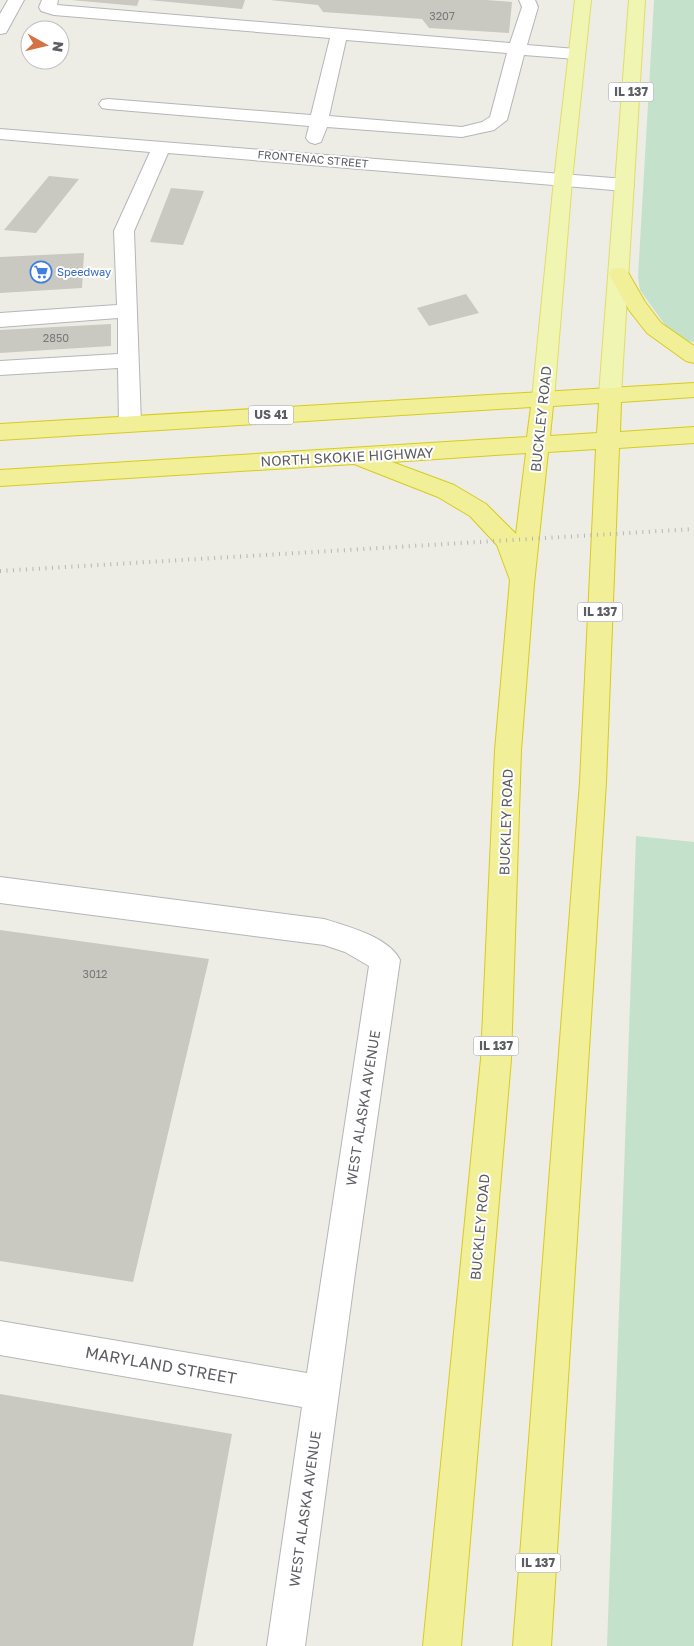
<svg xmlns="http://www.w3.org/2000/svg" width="694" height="1646" font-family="'Golos Text',sans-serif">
  <rect width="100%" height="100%" fill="#edede5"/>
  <!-- green -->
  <path fill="#c4e2cb" d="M654,0H694V342L675,339L640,290L638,277Z
    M636,836L694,842V1646H607Z"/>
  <!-- building -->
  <path fill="#c9c8c1" d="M71,0H139L137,6Z
    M149,0H245L242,9Z
    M270,0H486L512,2L509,33L429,28L422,19L323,12L318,5Z
    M49,176L79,179L36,233L4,230Z
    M171,188L204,191L183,245L150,242Z
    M84,253L82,288L0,293V257Z
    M466,294L479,313L429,326L417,308Z
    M111,324V346L0,353V330Z
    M0,930L209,959L133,1282L0,1261Z
    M0,1394L232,1434L193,1646H0Z"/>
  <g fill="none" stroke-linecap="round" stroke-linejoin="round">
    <!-- minor casing -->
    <g stroke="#b5b5ba" stroke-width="2">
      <path id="minor" d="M8,0H24L6,33L0,34V14Z
        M42,0H58L57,5L510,43L522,7L519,0H535L538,7L527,45L576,49L582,50L585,54L582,58L576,59L524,55L507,120L494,130L462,137L327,127L321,142L315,144L309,142L306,138L309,126L108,109L102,108L99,104L102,100L108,99L311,115L330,38L54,15L41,11L39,7ZM346,40L507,53L490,117L482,122L462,127L329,116Z
        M0,129L625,179L632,181L634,185L632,189L625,191L168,153L134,231L141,423L138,428L130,431L122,428L119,423L118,368L0,375V361L118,354V318L0,327V313L117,305L114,231L150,152L0,139Z
        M0,877L324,919C347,926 389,937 400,960L356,1266L305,1646H267L302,1407L0,1355V1321L307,1373L369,966L345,952L324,945L0,903Z"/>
    </g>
    <!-- major casing -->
    <g stroke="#e1dd6a" stroke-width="2">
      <path id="major" d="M575,0H591L572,180L554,399L551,404L543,407L535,404L532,399L554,180Z
        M629,0H645L621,395L618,400L610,402L602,400L599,395Z"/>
    </g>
    <!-- highway casing -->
    <g stroke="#d8cb1b" stroke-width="2">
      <path id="highway" d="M619,268L626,269L645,302L661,323L694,346V363L686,361L647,333L629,310L609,274L612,269Z
        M694,383V397L621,402L620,432L694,427V443L619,448L606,782L551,1646H513L580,782L596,449L548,452L534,584L521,750L511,1059L461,1646H423L481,1059L495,750L510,580L497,545L470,516L438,497L354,464L0,486V470L527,437L531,407L0,440V424ZM599,403L597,433L550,436L553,406ZM526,453L516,534L486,504L454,485L392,462Z"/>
    </g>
    <!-- minor -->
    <use href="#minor" fill="#fff" fill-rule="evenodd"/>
    <!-- major -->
    <use href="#major" fill="#f0f5b2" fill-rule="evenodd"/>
    <!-- highway -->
    <use href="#highway" fill="#f1f099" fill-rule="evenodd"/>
    <!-- rail -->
    <path stroke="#b5b5b6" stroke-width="4" stroke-dasharray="1 5.5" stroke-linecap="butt" d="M0,571L694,529"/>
  </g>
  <!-- icons -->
  <defs>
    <g id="supermarket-ring" transform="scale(1.125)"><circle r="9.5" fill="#fff" stroke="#3f7fe0" stroke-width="1.5"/><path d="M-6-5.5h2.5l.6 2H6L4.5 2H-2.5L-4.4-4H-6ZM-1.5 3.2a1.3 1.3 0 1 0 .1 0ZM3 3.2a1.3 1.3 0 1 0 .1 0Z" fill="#3f7fe0"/></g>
  </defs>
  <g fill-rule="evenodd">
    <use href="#supermarket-ring" x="41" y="272"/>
  </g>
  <g text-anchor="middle" stroke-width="4" stroke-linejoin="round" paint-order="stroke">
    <!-- number labels -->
    <g font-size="11" fill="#78787a">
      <text x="442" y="20">3207</text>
      <text x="56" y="342">2850</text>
      <text x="95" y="978">3012</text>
    </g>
    <!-- far-street labels -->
    <g font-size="11" fill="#5d5e63" stroke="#fff">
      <text transform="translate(313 159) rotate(5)" y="4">FRONTENAC STREET</text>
    </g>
    <!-- far-shop labels -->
    <g font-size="11" fill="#366cbe" stroke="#fff" text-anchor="start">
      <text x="57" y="276">Speedway</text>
    </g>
    <!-- shield labels -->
    <g fill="#fff" stroke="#8e8e92" stroke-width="1">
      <rect x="608.5" y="82.5" width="45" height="19" rx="4"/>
      <rect x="248.5" y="405.5" width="45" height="19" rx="4"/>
      <rect x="577.5" y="602.5" width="45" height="19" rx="4"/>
      <rect x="473.5" y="1036.5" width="45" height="19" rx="4"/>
      <rect x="515.5" y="1553.5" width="45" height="19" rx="4"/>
    </g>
    <g font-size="12" font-weight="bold" fill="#5d5e63">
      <text x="631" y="96">IL 137</text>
      <text x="271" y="419">US 41</text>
      <text x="600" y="616">IL 137</text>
      <text x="496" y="1050">IL 137</text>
      <text x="538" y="1567">IL 137</text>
    </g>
    <!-- street labels -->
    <g font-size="14" fill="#5d5e63" stroke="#fff">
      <text transform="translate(541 419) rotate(-84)" y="5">BUCKLEY ROAD</text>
      <text transform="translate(347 457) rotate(-3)" y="5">NORTH SKOKIE HIGHWAY</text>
      <text transform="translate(506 822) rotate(-88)" y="5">BUCKLEY ROAD</text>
      <text transform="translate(363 1108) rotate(-81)" y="5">WEST ALASKA AVENUE</text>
      <text transform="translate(480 1227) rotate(-85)" y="5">BUCKLEY ROAD</text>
      <text transform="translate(305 1509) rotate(-82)" y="5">WEST ALASKA AVENUE</text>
    </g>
    <!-- near-street labels -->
    <g font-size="16" fill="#5d5e63" stroke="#fff">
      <text transform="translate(161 1365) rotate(10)" y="6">MARYLAND STREET</text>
    </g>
  </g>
  <!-- north arrow -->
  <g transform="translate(45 45) rotate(98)"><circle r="24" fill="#ffffff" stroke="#bebfc1"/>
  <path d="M0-4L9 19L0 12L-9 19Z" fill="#d57243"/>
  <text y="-8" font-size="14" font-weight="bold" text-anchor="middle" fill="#5d5e63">N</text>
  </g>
</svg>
